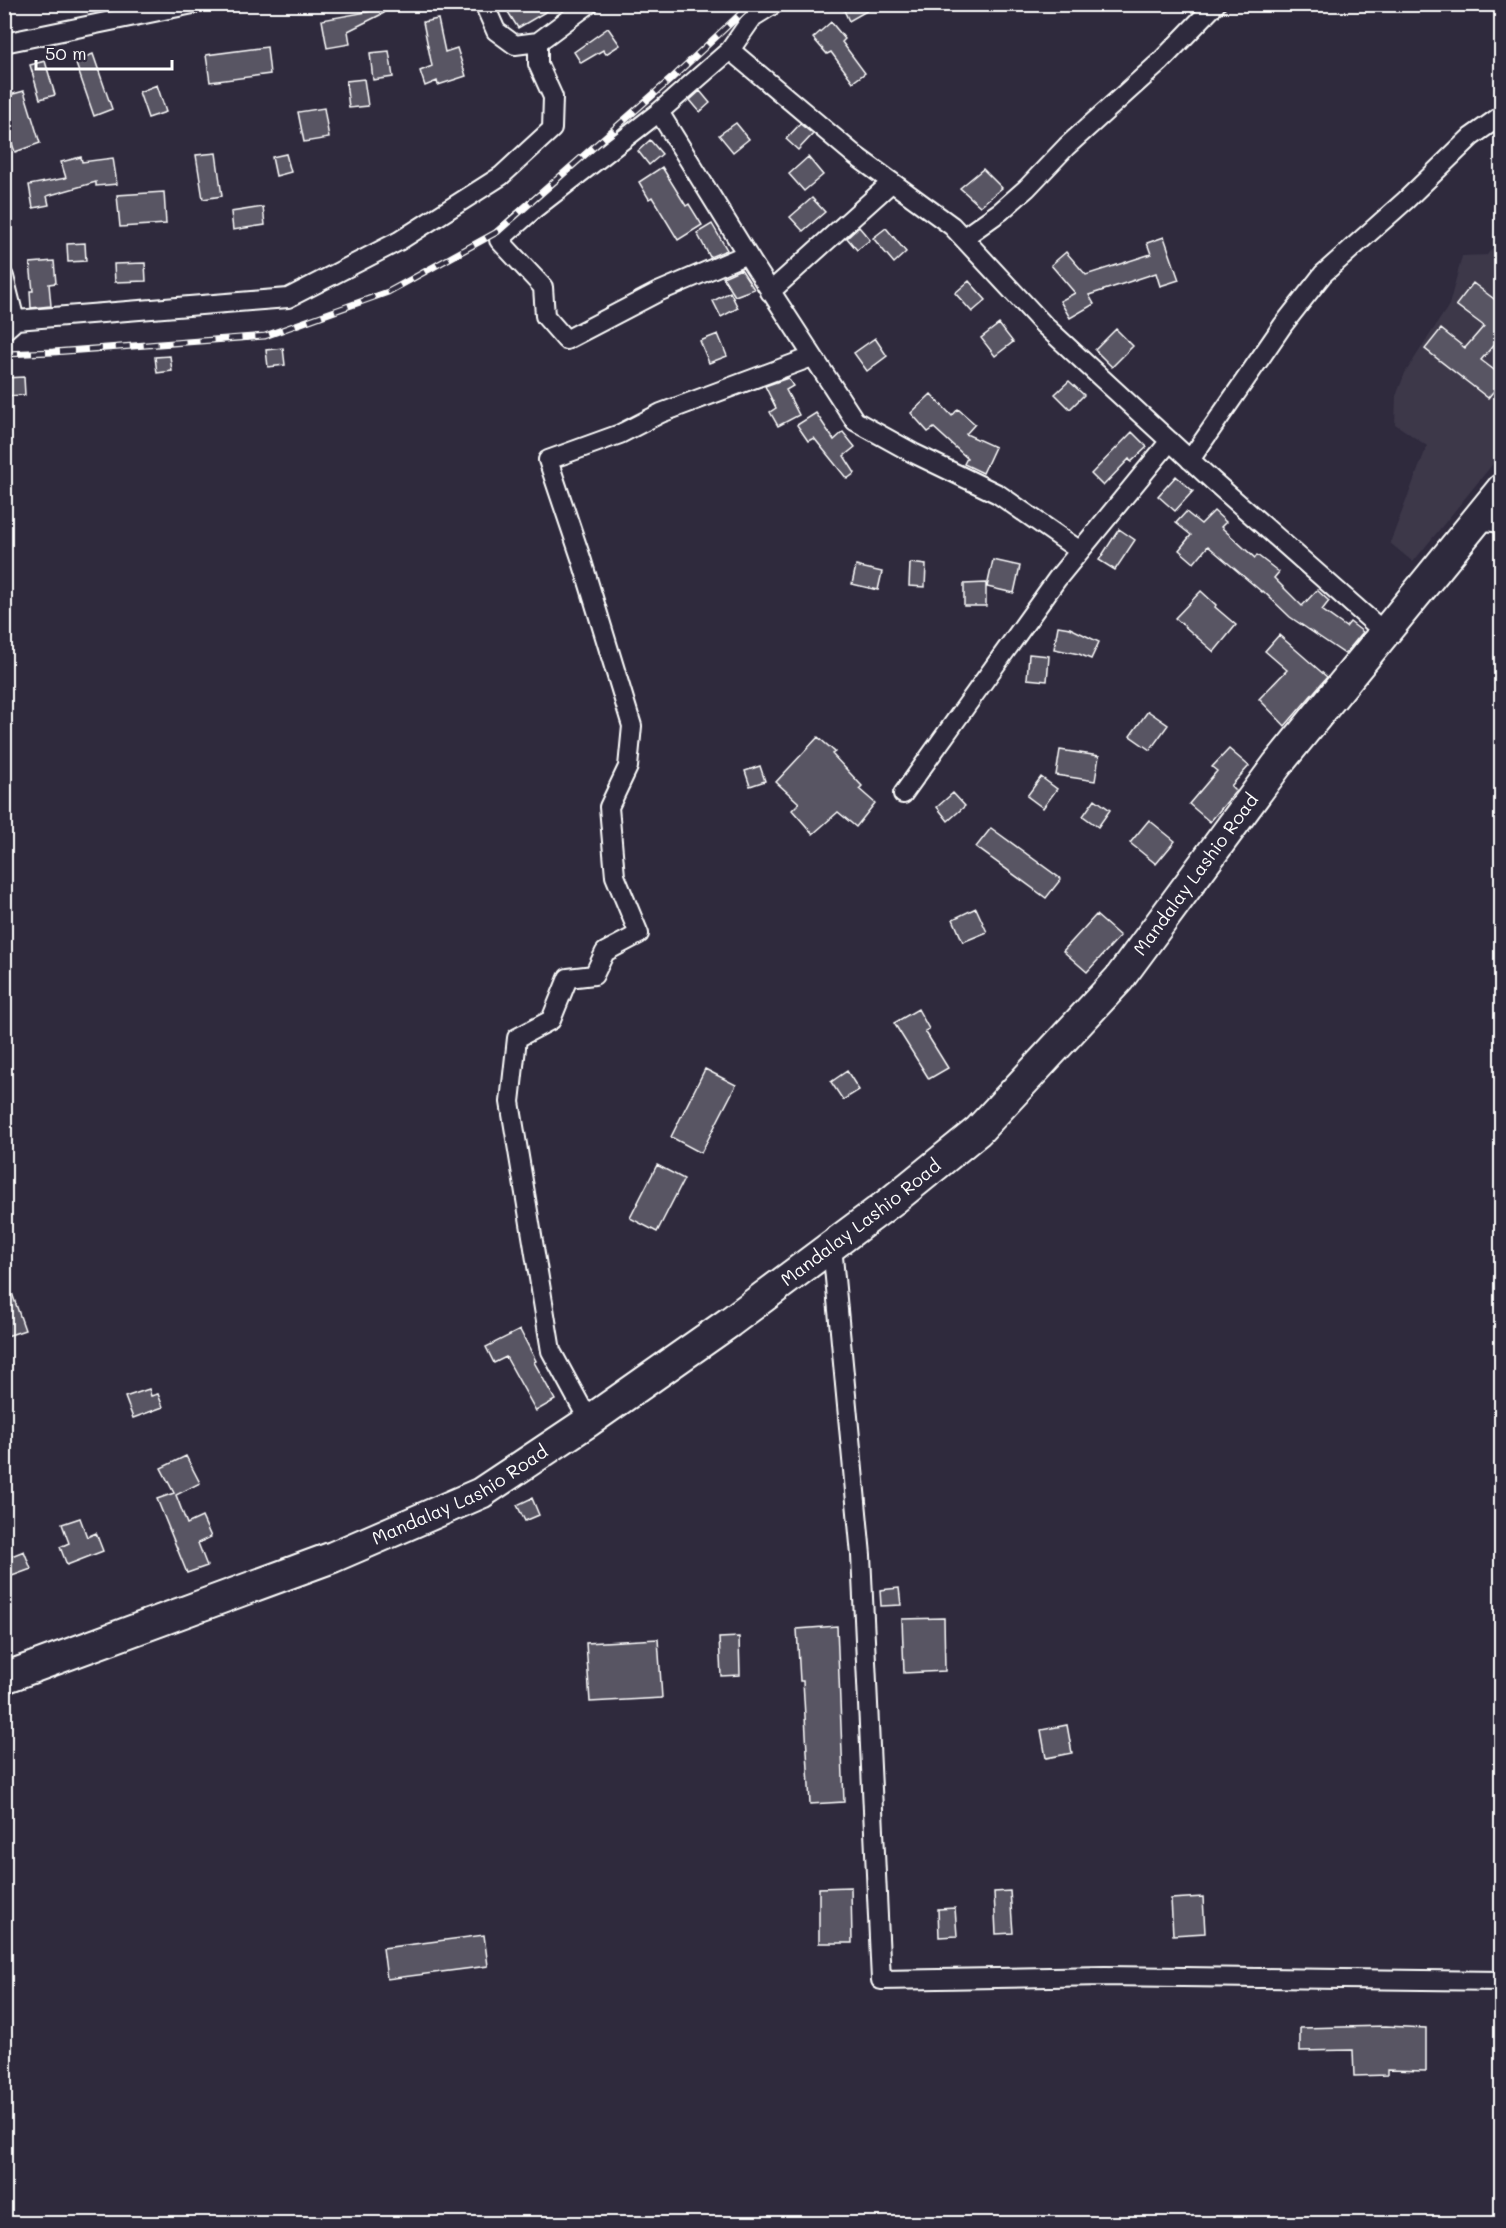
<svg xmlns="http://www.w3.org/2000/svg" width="1506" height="2228" font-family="Mali,sans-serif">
  <rect width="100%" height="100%" fill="#2f2a3d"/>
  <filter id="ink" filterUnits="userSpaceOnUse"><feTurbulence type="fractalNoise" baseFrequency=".0167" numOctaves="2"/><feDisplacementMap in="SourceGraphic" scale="12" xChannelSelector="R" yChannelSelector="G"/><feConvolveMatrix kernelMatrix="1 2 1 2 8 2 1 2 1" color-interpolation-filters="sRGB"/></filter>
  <g filter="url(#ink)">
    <!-- built -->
    <path fill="#3c3749" d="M1501,237V454L1413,562L1390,543L1427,446L1395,424L1396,396L1405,373L1449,305L1462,256L1487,255Z"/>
    <!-- building -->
    <path fill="#595564" stroke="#fff" stroke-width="1.5" d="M503,4H559L518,28Z
      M841,4H879L849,21Z
      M383,9L384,13L348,31L350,44L327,48L322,20Z
      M438,19L445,52L457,48L466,76L438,85L437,81L425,86L420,71L432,66L423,22Z
      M831,22L845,39L842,42L865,73L853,82L831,52L827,54L813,38Z
      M608,28L620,45L606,54L603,50L581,63L574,52Z
      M267,47L270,74L210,82L206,55Z
      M389,51L393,77L373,80L370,53Z
      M93,54L112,109L94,116L75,61Z
      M45,61L55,95L40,99L30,65Z
      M364,79L368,106L349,108L346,81Z
      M157,85L166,112L148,118L139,92Z
      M24,91L40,143L15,152L5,124L13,122L6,96Z
      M700,91L710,103L700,112L690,100Z
      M324,108L329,138L304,142L298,112Z
      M736,123L749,139L733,152L719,135Z
      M800,124L813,134L798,150L786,139Z
      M650,140L662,154L649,165L638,151Z
      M216,153L222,196L203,199L196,155Z
      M286,154L291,172L276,176L272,157Z
      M81,157L82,162L113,158L117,184L96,186V182L47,196L49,205L33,208L29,185L66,178L61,162Z
      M808,157L823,175L804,191L789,174Z
      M662,167L686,206L689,204L702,225L678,240L652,197L649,199L639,182Z
      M983,169L1002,188L980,206L960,188Z
      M164,192L166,224L120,227L117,195Z
      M812,198L825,212L803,231L790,217Z
      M263,207L265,225L233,230L231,212Z
      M712,224L727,250L710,257L697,233Z
      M859,227L870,240L857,250L847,238Z
      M886,228L906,252L894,263L873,238Z
      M1164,237L1179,280L1160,286L1156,273L1089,295L1094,304L1070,318L1060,301L1075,293L1051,265L1066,252L1086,275L1151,254L1147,243Z
      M85,243L86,261L68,262L67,244Z
      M54,261L56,283L49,284L51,306L31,308L30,291H33L30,263Z
      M145,263L146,281L115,282L114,264Z
      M741,269L754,289L735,296L723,277Z
      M969,281L986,300L972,312L955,293Z
      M1473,283L1502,305V335L1481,360L1502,376V381L1488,398L1425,349L1441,329L1465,348L1484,326L1456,305Z
      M730,292L738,308L721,317L713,301Z
      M999,324L1013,342L995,356L981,338Z
      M1116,329L1133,346L1112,367L1095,350Z
      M718,334L727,356L709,363L700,341Z
      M875,338L887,356L867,371L854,353Z
      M283,348L285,365L268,367L266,350Z
      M170,356L172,371L157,373L155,357Z
      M24,377L25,395L4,396V378Z
      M788,378L793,386L786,390L799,415L778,426L770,412L776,408L765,386Z
      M1069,381L1084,395L1070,409L1055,394Z
      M931,394L952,416L958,409L975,424L966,434L995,447L983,473L964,464L967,458L934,428L928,432L911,413Z
      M816,413L834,440L843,432L855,447L844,456L855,473L847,479L814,438L808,441L797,425Z
      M1132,432L1147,447L1131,462L1129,459L1103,486L1091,474Z
      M1176,476L1193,491L1175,511L1158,496Z
      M1214,511L1226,522L1221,527L1255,558L1257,555L1279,572L1274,578L1302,606L1317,590L1329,601L1322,610L1346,627L1350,622L1363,632L1345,654L1290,617L1263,591L1262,592L1208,546L1194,563L1179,550L1191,535L1176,523L1186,512L1201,524Z
      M1119,529L1135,540L1115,570L1099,560Z
      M993,560L1020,566L1014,593L987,587Z
      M910,563L926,565L925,587L909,586Z
      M856,566L882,572L878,590L852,584Z
      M986,583V606H964V584Z
      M1201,591L1216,605L1215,607L1236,625L1214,652L1175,618Z
      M1058,626L1070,628L1099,642L1091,659L1079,654L1054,649Z
      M1279,635L1327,677L1285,726L1259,699L1287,670L1265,651Z
      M1029,654L1049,656L1047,681L1027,679Z
      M1148,711L1168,725L1150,750L1130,736Z
      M818,737L835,752L832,754L862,786L859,789L875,803L856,827L838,812L813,834L792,810L799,803L776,782Z
      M1229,749L1249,766L1231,786L1236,791L1210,822L1189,804L1217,771L1212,767Z
      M1060,750L1099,756L1095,781L1056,775Z
      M760,766L765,781L750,786L745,771Z
      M1041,777L1057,789L1043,808L1027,796Z
      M953,793L965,806L948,821L937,807Z
      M1095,799L1110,810L1098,827L1083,816Z
      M1149,820L1175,841L1156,864L1130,843Z
      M991,828L1061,879L1046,898L976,847Z
      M976,908L987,932L963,942L953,919Z
      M1096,915L1120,936L1087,972L1063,951Z
      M918,1009L929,1029L925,1031L948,1068L929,1079L894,1023Z
      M705,1069L736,1085L701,1153L671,1137Z
      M847,1071L859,1090L843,1100L831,1082Z
      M657,1165L684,1179L657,1232L630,1218Z
      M4,1279H7L25,1330L4,1337Z
      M520,1330L536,1361L534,1362L555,1400L536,1411L506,1357L494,1363L486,1347Z
      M149,1389L151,1396L158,1394L163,1407L133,1418L125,1397Z
      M186,1456L200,1483L176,1495L187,1524L202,1517L211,1537L198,1543L207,1566L187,1573L157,1499L174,1493L161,1468Z
      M532,1498L539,1515L525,1521L517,1505Z
      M80,1518L87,1537L96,1533L103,1551L67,1565L60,1547L69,1543L62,1524Z
      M24,1551L31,1569L4,1579V1559Z
      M899,1588L901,1605L881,1606L880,1590Z
      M944,1618L945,1671L904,1673L902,1619Z
      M837,1626L844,1802L810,1804L803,1681H800L797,1629Z
      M739,1637L740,1675L721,1676L719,1638Z
      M658,1639L662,1698L590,1702L586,1643Z
      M1067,1725L1072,1753L1046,1758L1041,1730Z
      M851,1887L852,1943H819V1888Z
      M1010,1891L1013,1933L996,1934L994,1892Z
      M1203,1897L1205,1933L1173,1935L1171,1899Z
      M955,1908L957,1936L939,1937L938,1909Z
      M484,1935L488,1966L387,1979L383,1948Z
      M1386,2026L1426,2028V2071L1387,2070V2075L1354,2076L1353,2050L1300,2051V2028Z"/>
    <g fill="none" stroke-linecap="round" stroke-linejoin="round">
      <!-- minor casing -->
      <g stroke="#fff" stroke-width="22">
        <path id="minor" d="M484,4L496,31L515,45L538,42L589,4
          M4,43L193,4
          M730,50L753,17L774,4
          M659,112L753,264L855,421L913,453L998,494L1080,551
          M963,238L1001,211L1027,188L1067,146L1160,62L1216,4
          M747,254L658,292L566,340L545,316L543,287L499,240L534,209L659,112L730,50L856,156L952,226L1044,325L1212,480L1385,633
          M4,277L15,321L6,329
          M770,292L892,182
          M4,321L288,298L399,241L501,176L552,129L553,97L538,64V42
          M1190,460L1283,325L1323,274L1406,200L1471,137L1502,115
          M1476,520L1502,523
          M903,794L1057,579L1170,441
          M832,1246L861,1555L881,1980L1105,1976L1502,1981
          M589,1421L551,1351L510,1102L517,1038L551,1020L568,978L594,975L605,952L639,934L615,876L609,807L628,767L632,726L581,558L548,460L620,434L661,413L812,357"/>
      </g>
      <!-- trunk casing -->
      <g stroke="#fff" stroke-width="34">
        <g id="trunk">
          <path id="s1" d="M4,1678L333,1557L481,1493L589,1421L730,1322L893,1200L978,1131L1119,979L1277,765L1502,489"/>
        </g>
      </g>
      <!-- minor -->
      <use href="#minor" stroke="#2f2a3d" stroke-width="18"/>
      <!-- trunk -->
      <use href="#trunk" stroke="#2f2a3d" stroke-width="30"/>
      <!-- rail casing -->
      <g stroke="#fff" stroke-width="7">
        <path id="rail" d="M4,354L53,352L265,336L388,292L497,232L671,79L751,4"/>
      </g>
      <!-- rail -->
      <use href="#rail" stroke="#2f2a3d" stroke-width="4.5" stroke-dasharray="14" stroke-linecap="butt"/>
    </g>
  </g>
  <g text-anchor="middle" stroke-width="5" stroke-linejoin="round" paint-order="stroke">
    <!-- street labels -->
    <g font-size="18" fill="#fff" stroke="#2f2a3d">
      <text dy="6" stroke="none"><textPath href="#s1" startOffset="1464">Mandalay Lashio Road</textPath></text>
      <text dy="6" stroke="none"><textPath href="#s1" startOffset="978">Mandalay Lashio Road</textPath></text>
      <text dy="6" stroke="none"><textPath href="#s1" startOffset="492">Mandalay Lashio Road</textPath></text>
    </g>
  </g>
  <!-- margin -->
  <rect width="1506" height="2228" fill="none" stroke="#2f2a3d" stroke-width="24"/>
  <rect x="12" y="12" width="1482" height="2204" fill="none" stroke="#fff" stroke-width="2" filter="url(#ink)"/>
  <!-- scale -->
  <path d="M36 60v9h136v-9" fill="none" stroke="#ffffff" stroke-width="3"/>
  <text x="45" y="60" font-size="18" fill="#ffffff" stroke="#2f2a3d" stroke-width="4.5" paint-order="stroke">50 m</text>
</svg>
